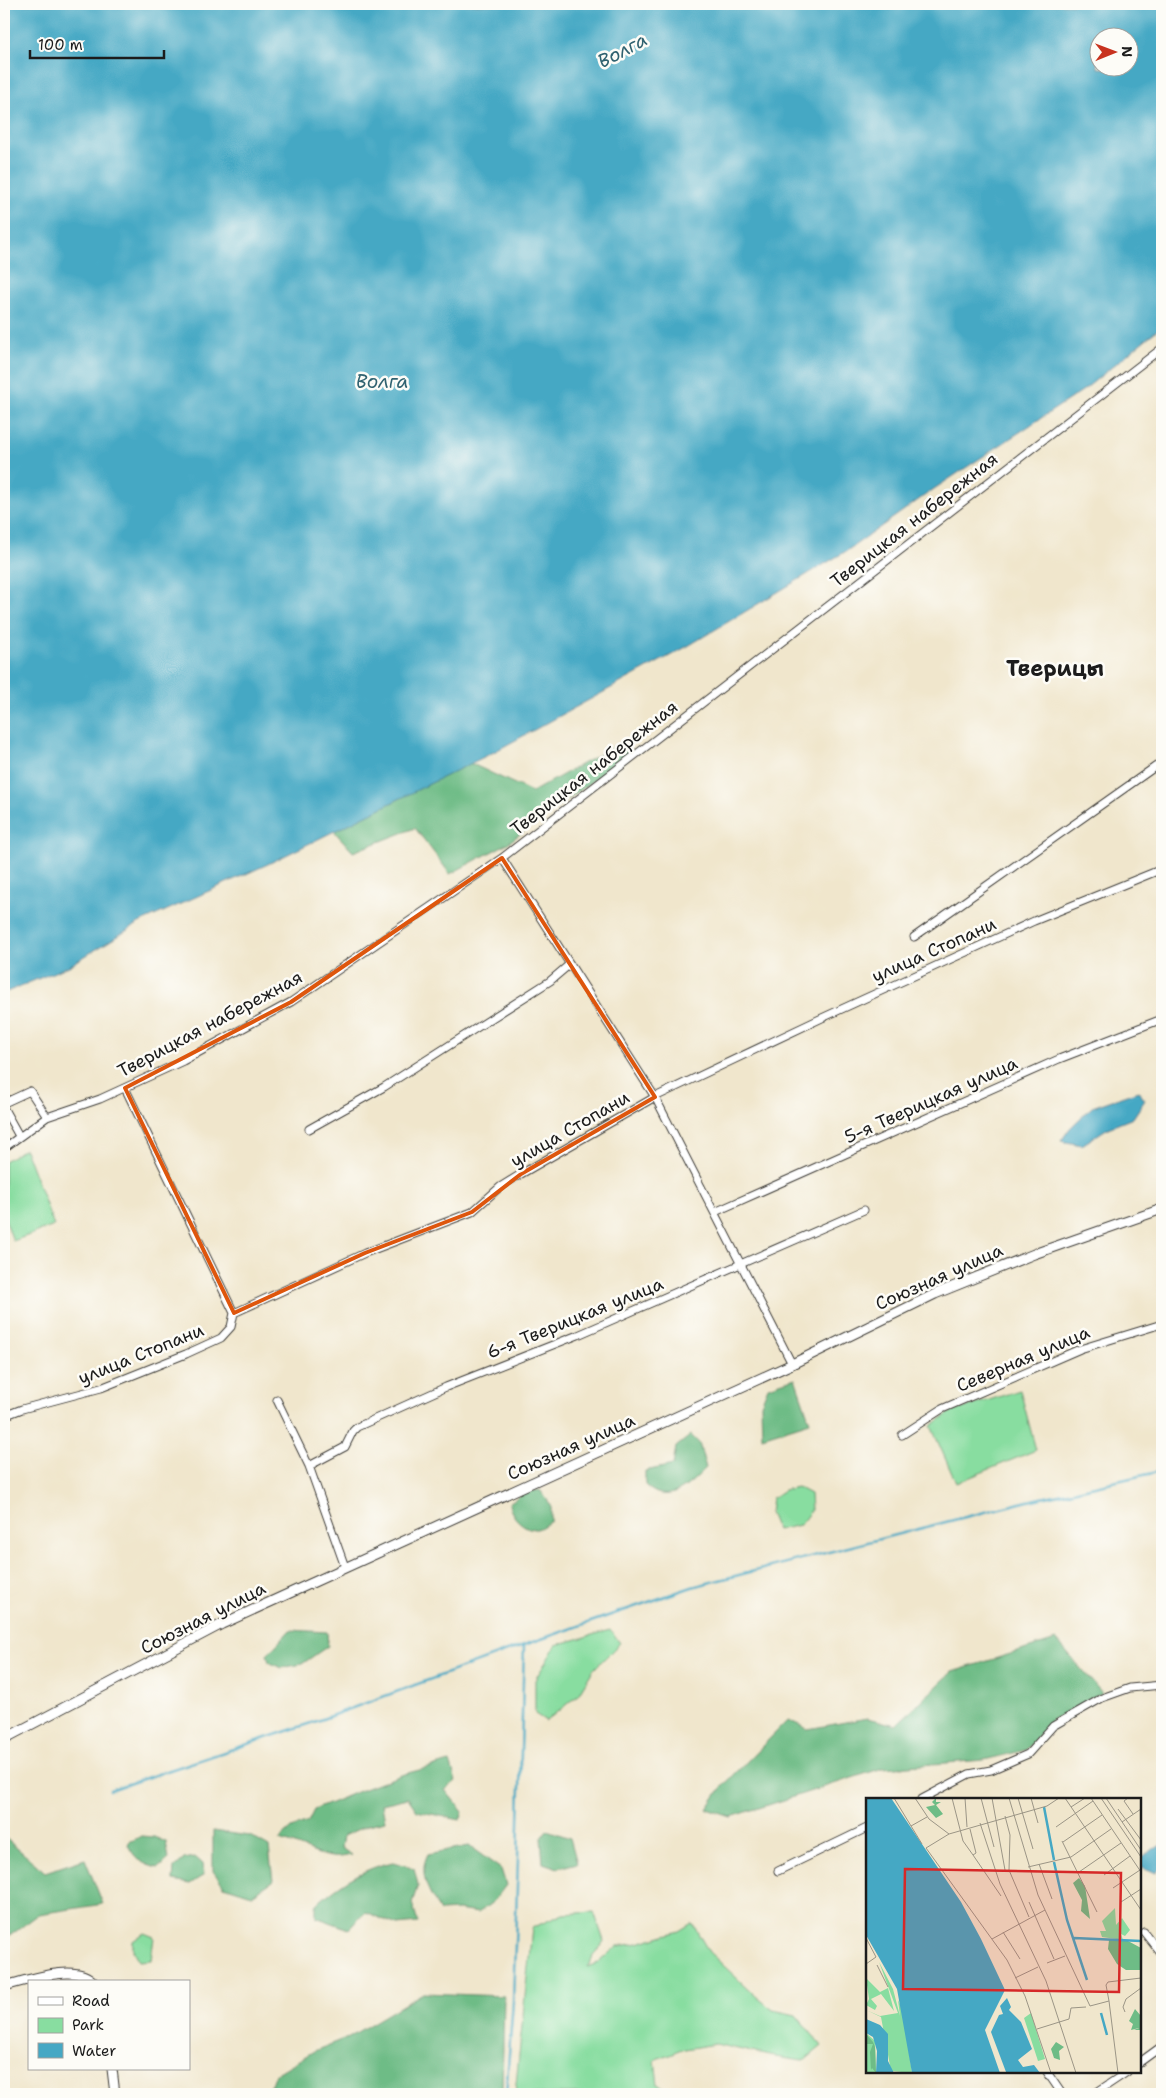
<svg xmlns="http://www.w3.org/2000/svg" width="1166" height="2098" font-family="'Shantell Sans',sans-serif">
  <rect width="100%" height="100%" fill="#fdfcf7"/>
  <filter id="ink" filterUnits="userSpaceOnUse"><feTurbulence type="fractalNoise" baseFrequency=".02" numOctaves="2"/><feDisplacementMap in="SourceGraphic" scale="10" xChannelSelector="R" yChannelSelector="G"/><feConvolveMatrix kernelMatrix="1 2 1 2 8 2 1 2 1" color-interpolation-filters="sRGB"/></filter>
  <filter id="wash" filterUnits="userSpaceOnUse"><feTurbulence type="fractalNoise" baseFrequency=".0096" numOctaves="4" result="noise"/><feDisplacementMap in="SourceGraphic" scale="20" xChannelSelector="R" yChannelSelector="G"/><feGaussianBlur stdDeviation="1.12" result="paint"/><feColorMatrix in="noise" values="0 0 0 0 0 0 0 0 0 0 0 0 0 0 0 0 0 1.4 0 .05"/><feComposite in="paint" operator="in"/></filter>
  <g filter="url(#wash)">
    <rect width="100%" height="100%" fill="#f0e6cc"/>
    <!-- green -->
    <path fill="#88dda0" stroke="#527c5e" d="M25,1149L54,1226L13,1241L4,1216V1161Z
      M1020,1390L1036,1450L956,1483L931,1426L949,1413Z
      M797,1487L810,1494L811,1510L800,1525L777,1530L770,1513L772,1498L784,1490Z
      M610,1630L620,1643L593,1670L578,1695L546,1721L535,1714V1680L556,1645Z
      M594,1912L604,1941L587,1967L598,1963L617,1946L634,1944L679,1931L692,1923L709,1952L757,1997L773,2010L796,2015L822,2046L804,2061L775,2057L715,2044L679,2050L655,2060L658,2084L670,2094H515L532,1928L563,1914Z
      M144,1933L154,1937L151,1960L139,1961L133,1951V1941Z"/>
    <!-- forest -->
    <path fill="#6ebc86" stroke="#456c51" d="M627,739L632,752L508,843L450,874L415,828L353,852L334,831L470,763L532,792Z
      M795,1378L810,1422L762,1437L761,1404L768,1387Z
      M691,1435L699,1443L706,1468C688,1486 668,1507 645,1485V1471L673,1465L676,1447Z
      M540,1490L551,1505V1521C547,1523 542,1528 537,1529C524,1530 510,1516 509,1503L525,1492Z
      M290,1630L327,1632L328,1646L302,1664L281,1668L269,1662L267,1655Z
      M1056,1640L1102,1693L1052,1720L1026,1750L984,1760L883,1768L731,1817L707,1809L721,1788L788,1720L808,1729L867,1718L896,1725L952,1672Z
      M450,1762L456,1781L445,1790L463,1812L460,1820L417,1811L408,1798L382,1804L385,1821L368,1825L343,1836L341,1848L352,1855C346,1856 339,1858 332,1857C314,1855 297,1844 279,1840L292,1828L308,1822L314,1810L359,1791L404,1774Z
      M547,1830L570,1838L577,1863L558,1868L543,1863L541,1838Z
      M213,1831L250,1836L269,1847L273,1881L252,1895L224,1886L213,1871Z
      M142,1836L154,1837L166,1842L169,1859L158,1868C143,1865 135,1859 128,1845L129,1842Z
      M4,1837L45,1872L85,1859L103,1904L39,1914L11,1935L4,1936Z
      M469,1846L501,1869L506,1885L494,1901L478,1913L458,1910L440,1911C430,1893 417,1875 428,1854Z
      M195,1857L203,1864L204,1875L190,1884L173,1881L174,1868L184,1859Z
      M394,1862L414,1868L418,1885L412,1903L418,1923L397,1925L365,1912L349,1929L316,1917V1905C337,1885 365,1867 394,1862Z
      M423,1993L504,1996L502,2094H268L274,2075L314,2051L347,2038Z"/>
    <!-- water -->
    <path fill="#45a8c4" stroke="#306270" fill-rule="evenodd" d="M4,4H1162V326L1085,389L934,489L848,550L688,646L492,753L268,864L139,923L69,966L4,993ZM1098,38H1128V68H1098Z
      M1138,1091L1145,1100L1133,1118L1108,1128L1082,1145L1061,1141L1070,1128L1092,1107Z
      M1162,1845V1865L1155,1873L1140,1866V1857H1143Z"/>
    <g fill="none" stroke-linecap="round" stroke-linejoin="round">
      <!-- stream -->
      <path stroke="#45a8c4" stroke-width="2.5" d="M110,1790L317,1721L524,1645L692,1587L1028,1501L1162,1471
        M506,2094L513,2001L518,1859L524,1645"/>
    </g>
  </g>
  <g filter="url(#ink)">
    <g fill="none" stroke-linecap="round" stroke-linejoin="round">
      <!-- minor casing -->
      <g stroke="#3c3a36" stroke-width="9">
        <path id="minor" d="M502,858L655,1097L792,1364
          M914,937L1162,762
          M125,1088L234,1313
          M4,1103L30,1091L47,1117
          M4,1109L19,1136
          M309,1129L384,1087L550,981L570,964
          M4,1148L47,1117L100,1099L183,1061L291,1002L502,858L1162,348
          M715,1212L1059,1059L1162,1019
          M234,1313L365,1253L472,1212L500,1187L521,1174L655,1097L822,1018L1034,921L1162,869
          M277,1400L309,1466L345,1567
          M4,1416L22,1409L101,1388L186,1354L221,1338L231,1327L234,1313
          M902,1435L942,1409L1080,1349L1162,1324
          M309,1466L345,1447L353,1431L357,1427L446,1387L578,1335L864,1210
          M922,1799L969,1774L991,1770L1028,1754L1053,1726L1102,1698L1130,1688L1162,1685
          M778,1871L867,1828
          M1144,1932L1162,1955
          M1140,2062L1162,2046
          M1047,2072L1062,2094
          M1094,2094L1127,2072"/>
      </g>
      <!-- tertiary casing -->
      <g stroke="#3c3a36" stroke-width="11">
        <path id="tertiary" d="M4,1739L222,1624L792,1364L935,1294L1034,1254L1162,1209
          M4,1986C26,1981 77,1962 93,1982
          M112,2069L115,2094"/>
      </g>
      <!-- minor -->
      <use href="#minor" stroke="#fff" stroke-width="7"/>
      <!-- tertiary -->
      <use href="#tertiary" stroke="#fff" stroke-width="9"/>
    </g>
  </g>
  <!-- marked area -->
  <path fill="none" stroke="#de560d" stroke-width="4" stroke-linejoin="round" d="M502,858L655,1097L521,1174L472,1212L365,1253L234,1313L125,1088L291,1002Z"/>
  <g text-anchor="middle" stroke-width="5" stroke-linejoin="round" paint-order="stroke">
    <!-- street labels -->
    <g font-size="18" fill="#1c1c1c" stroke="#fdfcf7">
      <text transform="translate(914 520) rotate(-38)" y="6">Тверицкая набережная</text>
      <text transform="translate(594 768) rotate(-38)" y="6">Тверицкая набережная</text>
      <text transform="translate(934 950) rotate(-24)" y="6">улица Стопани</text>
      <text transform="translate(210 1024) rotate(-28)" y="6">Тверицкая набережная</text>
      <text transform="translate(931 1100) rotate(-24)" y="6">5-я Тверицкая улица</text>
      <text transform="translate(570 1129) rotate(-30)" y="6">улица Стопани</text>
      <text transform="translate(939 1277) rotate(-24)" y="6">Союзная улица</text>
      <text transform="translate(575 1318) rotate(-22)" y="6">6-я Тверицкая улица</text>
      <text transform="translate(141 1354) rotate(-22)" y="6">улица Стопани</text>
      <text transform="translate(1023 1359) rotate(-23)" y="6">Северная улица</text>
      <text transform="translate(571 1447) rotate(-24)" y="6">Союзная улица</text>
      <text transform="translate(203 1618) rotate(-27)" y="6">Союзная улица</text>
    </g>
    <!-- water labels -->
    <g font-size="19" font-style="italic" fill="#306270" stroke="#fdfcf7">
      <text transform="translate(622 50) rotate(-28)" y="7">Волга</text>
      <text x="382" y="388">Волга</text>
    </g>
    <!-- district labels -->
    <g font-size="22" font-weight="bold" fill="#1c1c1c" stroke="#fdfcf7">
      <text x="1055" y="676">Тверицы</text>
    </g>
  </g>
  <!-- overview -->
  <g transform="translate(866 1798)">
    <rect width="275" height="275" fill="#f0e6cc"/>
    <path d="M249,110L250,127L256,120L264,132L259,138L255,136L257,142L236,139L234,133H240L236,123ZM13,164L27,191L34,218L32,202L37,212L46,275L25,273L15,219L0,212L14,218L32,215ZM0,180L14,194L22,190L28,213L15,196L5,201L11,208L9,212L0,207L3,201ZM165,215L179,261L172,263L158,220ZM0,235L9,243L10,275H0Z" fill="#88dda0"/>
    <path d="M70,0V4H75L70,7L77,16L70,20L60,9L69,7L66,4ZM213,80L219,88L224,121L215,113L216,102L207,85ZM243,142L262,143L275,150V172H260L251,166L242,151ZM269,211L275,218V232H268L273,230L265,232L267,226L263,223ZM0,236L7,244L9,249L10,275L6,270L5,272L4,254L7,246H0ZM190,244L198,249L193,253L194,262L188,260L185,251Z" fill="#6ebc86"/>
    <path d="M0,0H25L95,104L115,141L139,192L119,232L134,275H46L31,191L0,137ZM141,200L145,209L143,212L155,224L166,251L152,262L157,269L168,267L174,275L140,274L125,234L133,217L137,216L134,208ZM0,221L14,227L22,236V263L28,275H10L11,253L7,239L0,235Z" fill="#45a8c4"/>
    <path fill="none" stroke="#45a8c4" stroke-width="2.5" d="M178,9L188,62M188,64L201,122L221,182M208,140L275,143M235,215L241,237"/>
    <path fill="none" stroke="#9b9586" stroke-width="1" d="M28,0L56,46M49,0L63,21L83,36M86,0L97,43L107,57L110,55L104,31M99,0L101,29M115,0L128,49M126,0L139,72M143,0L172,97L224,208M152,0L167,51M165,0L172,25M199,0L275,112M225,0L275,74M235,0L275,59M240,0L275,52M262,0L258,3L267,16M205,9L219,0M252,11L275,42M139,18L144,37L143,72L163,119M256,24L275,11M114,25L134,86L180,183L210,275M45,28L61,19M190,29L227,3M196,43L231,114M197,44L236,17M107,57L135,98M173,66L186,101M162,69L205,59L245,31M213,74L255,45M238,77L264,58M247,90L274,72M163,104L188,161M255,104L275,91M137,134L154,161M126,141L179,112M181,165L199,158M0,166L10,159L0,140M11,167L22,189M149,180L172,169M243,203L252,275M224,208L243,203L240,187L242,184L275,180M259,214L257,209L260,201L275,190M171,231L203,221L205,210L220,209M185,275L159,198L141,162L60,50L83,36L181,8L193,0"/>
    <path fill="#d62828" fill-opacity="0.15" stroke="#d62828" stroke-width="2.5" d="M39,71L255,75L253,194L37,191Z"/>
    <rect width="275" height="275" fill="none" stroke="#1c1c1c" stroke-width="2.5"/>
  </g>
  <!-- margin -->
  <rect width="1166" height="2098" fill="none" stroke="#fdfcf7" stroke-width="20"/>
  <!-- legend -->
  <rect x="28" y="1980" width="162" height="90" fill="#fdfcf7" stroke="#a3a29f"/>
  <rect x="38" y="1997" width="25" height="8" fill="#ffffff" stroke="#a3a29f"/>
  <text x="72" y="2006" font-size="15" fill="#1c1c1c">Road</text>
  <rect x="38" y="2018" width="25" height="15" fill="#88dda0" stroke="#a3a29f"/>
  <text x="72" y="2030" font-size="15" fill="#1c1c1c">Park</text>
  <rect x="38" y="2043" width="25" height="15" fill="#45a8c4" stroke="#a3a29f"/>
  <text x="72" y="2056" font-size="15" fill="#1c1c1c">Water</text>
  <!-- north arrow -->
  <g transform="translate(1114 52) rotate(89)"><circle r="24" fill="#fdfcf7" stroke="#a3a29f"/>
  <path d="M0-4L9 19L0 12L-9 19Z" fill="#c8321e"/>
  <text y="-8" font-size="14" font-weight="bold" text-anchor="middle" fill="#1c1c1c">N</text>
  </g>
  <!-- scale -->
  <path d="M30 50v8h134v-8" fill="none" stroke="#1c1c1c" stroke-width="2.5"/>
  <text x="38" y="50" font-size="15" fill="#1c1c1c" stroke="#fdfcf7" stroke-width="4" paint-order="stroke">100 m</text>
</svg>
